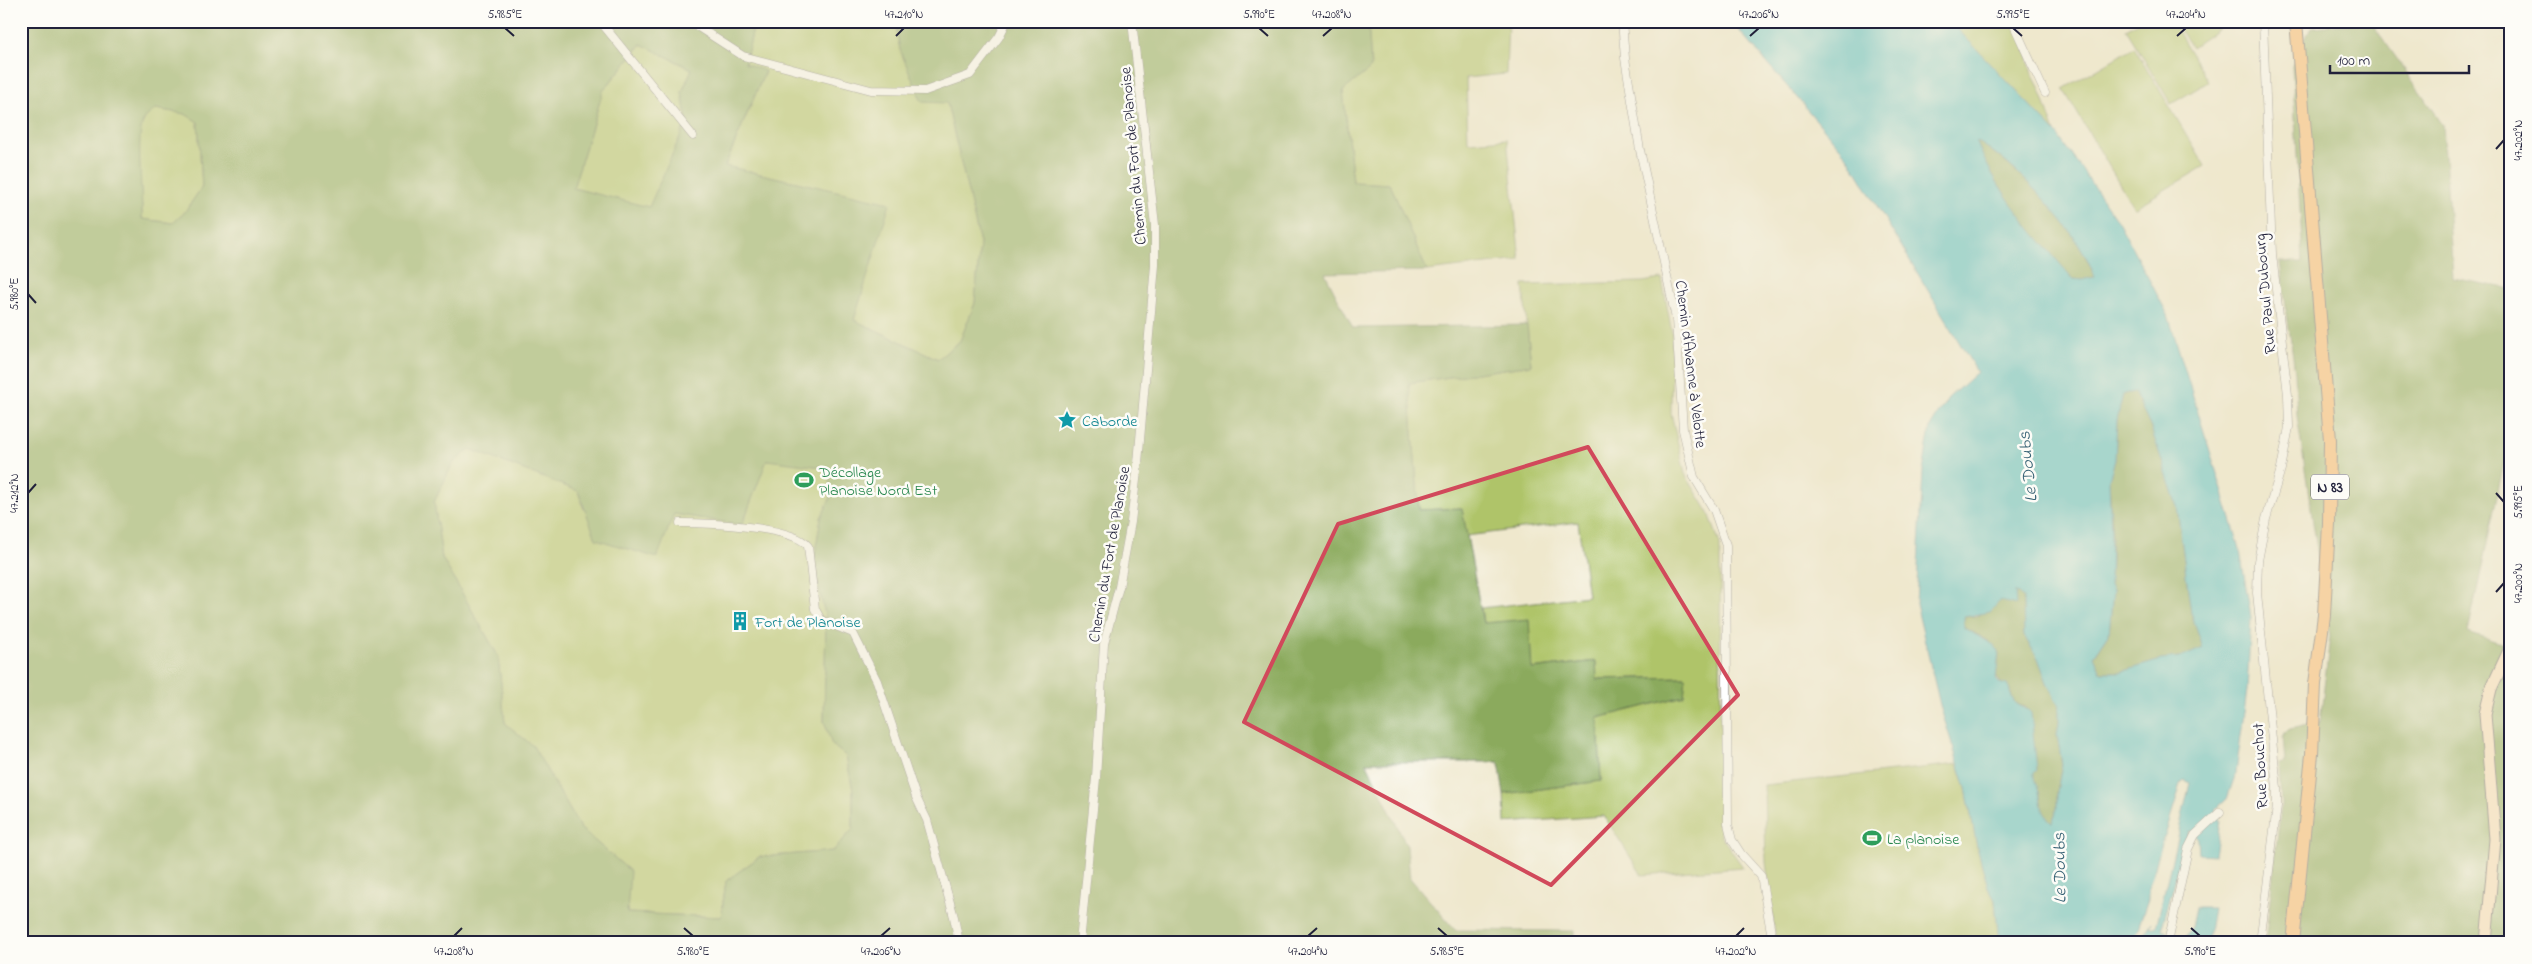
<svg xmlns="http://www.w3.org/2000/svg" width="2532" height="964" font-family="'Indie Flower',sans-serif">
  <rect width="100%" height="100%" fill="#fdfcf7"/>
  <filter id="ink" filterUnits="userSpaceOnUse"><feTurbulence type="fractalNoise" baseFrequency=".02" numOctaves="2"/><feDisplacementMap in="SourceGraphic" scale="10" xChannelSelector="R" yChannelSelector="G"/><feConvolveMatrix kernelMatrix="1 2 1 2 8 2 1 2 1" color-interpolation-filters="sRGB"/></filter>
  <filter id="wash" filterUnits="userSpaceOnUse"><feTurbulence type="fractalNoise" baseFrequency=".0096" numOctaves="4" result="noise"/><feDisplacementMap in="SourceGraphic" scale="20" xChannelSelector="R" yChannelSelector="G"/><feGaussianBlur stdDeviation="1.12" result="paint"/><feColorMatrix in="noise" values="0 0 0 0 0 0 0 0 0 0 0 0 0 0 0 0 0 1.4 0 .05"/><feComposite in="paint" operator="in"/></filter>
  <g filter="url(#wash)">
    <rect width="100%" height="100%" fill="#efe8cd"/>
    <!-- green -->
    <path fill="#afc469" stroke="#687352" d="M755,21H895L900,50L947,103L980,243L975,303L960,341L938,359L854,320L889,203L725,166L765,72L745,63Z
      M1368,21H1508L1506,74L1466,78L1468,142L1507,139L1520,260L1427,271L1390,184L1353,182L1343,91L1371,68Z
      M1950,21H2018L2032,74L2039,87L2055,132Z
      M2139,21H2172L2208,82L2171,104L2126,29Z
      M2174,21H2230L2192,47Z
      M642,44L692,69L682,92L687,121L649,208L573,188L603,91Z
      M2134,47L2205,166L2134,208L2063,89Z
      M156,109L186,114L198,122L202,187L184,213L173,223L142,219C143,196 133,137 144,120C146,116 152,112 156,109Z
      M1662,279L1672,333L1671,413L1685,474L1709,513L1720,544L1721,836L1743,867L1642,875L1604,816L1505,823L1504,794L1601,781L1598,718L1684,696L1685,677L1596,679L1595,661L1532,669L1483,623L1481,608L1588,596L1578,522L1466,536L1461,508L1419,510L1409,383L1531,365L1523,285L1642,282Z
      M470,449L578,491L584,510L674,514L742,525L767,459L829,468L830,499L821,518L813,565L826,618L824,721L832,745L846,756L853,790V829L833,851L759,857L726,881L721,917L627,913L629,871L581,829L533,747L505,723L498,656L442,558L434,502L453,463Z
      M1958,764L1966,788L1977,847L1988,887L1995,900L1999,943H1776L1766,862L1764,785Z"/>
    <!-- forest -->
    <path fill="#8baa5d" stroke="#56664c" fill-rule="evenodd" d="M21,21H755L745,63L765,71L725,166L890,203L854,320L938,359L960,341L975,303L980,243L947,103L922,102L900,50L895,21H1368L1371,68L1343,91L1353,182L1390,184L1427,271L1325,273L1353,328L1527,325L1531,365L1409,383L1419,510L1462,508L1483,623L1529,619L1532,669L1596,661L1597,679L1686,677L1684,696L1598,718L1601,781L1504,794L1499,762H1366L1407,846L1410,878L1455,930L1574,931V943H21ZM641,44L692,69L682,92L687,121L649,207L573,188L603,91ZM156,109L185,114L198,122L202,187L184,213L173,223L142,219C143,198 135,134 144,120C146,116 152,112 156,109ZM470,449L578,491L596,539L657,558L674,514L742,525L767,460L829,468L830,499L821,518L813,565L826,618L824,721L832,745L846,756L853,790V829L833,851L759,857L726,881L721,917L627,913L630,871L581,829L533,746L505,723L498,656L442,558L434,502L453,463Z
      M2371,22L2443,124L2453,278L2511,289V430L2468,632L2511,646V943H2265L2281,806L2279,764L2285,763L2283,737L2286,731L2290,729L2320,722L2330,636L2297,416L2295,372L2280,262H2303L2292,66L2311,27Z
      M1976,140C2016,166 2081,231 2094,277L2083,280L2073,279L2019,217L1986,164Z
      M2134,392L2151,428L2177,506L2191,613L2203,648L2180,658L2161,660L2120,672H2101L2094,657L2109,634L2113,590L2110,585L2112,537L2109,479L2115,460L2117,420L2123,394Z
      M2015,590L2023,598L2024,636L2038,658L2048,685L2059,706V723L2057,735L2062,764L2057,792V809L2052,823L2043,814L2039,791L2033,781L2035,753L2032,739L2033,724L2026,707C2016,705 2011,701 2011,691C1978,670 2012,661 1992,644C1985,637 1973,633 1964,628V617L1978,616Z"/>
    <!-- water -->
    <path fill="#53c0ca" stroke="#3a7182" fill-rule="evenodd" d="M1731,21H1950L2056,133L2119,223L2168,315L2239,545L2251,617L2247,690L2236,773L2227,799L2216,809L2220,821L2215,855L2199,854L2198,839L2194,832L2189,831L2162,927V930L2167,932L2164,943H2138L2152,922L2150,927H2156L2190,783L2185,780L2181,784L2148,889V899L2137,931L2129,943H1999L1995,900L1988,887L1977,847L1966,788L1941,709L1916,604L1923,472L1930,427L1948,398L1977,372L1847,156ZM1976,141C2012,159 2086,238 2094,277L2083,280L2073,279C2035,234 1999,196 1976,141ZM2134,392L2151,428L2177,506L2191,613L2203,648L2180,658L2161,660L2120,672H2101L2094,656L2109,634L2113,590L2110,585L2111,533L2109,479L2115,460L2117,420L2123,394ZM2015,591L2023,598L2024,636L2038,658L2048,685L2059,706V723L2057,735L2062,764L2057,792V809L2052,823C2042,813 2042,806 2039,792C2038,784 2033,782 2034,773L2037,770L2031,713C2026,707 2022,708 2017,704C2010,699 2011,691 2007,685L1999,683L1996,679L1999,651L1994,645L1964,628V617L1990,612L2000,601L2016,605Z
      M2196,908H2213L2207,943H2183L2192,927Z"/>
  </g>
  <g filter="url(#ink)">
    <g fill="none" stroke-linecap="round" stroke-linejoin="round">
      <!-- street casing -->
      <g stroke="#6a676e" stroke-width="9">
        <path id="street" d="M600,21L693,136
          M689,21L743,56L871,90L925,91L970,75L999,37L1007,21
          M1622,21L1625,58L1640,150L1676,319L1683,430L1694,477L1714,510L1726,545L1728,824L1732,840L1741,854L1761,876L1773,943
          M2012,21L2045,93
          M680,523C706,523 793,526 808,546L815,609L821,620L853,633L877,681L916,797L927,820L954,917L959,943
          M1080,943L1096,778L1104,644L1119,587L1131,522L1138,463L1155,265V225L1132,21
          M2168,943L2188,849L2195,835L2220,812
          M2260,943L2277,806V788L2257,593L2258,561L2266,519L2281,469L2289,427L2288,395L2272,254L2263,21"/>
      </g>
      <!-- secondary casing -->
      <g stroke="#6a676e" stroke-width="13">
        <path id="secondary" d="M2486,943L2495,839L2485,714L2491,689L2511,646"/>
      </g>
      <!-- primary casing -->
      <g stroke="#6a676e" stroke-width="14">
        <path id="primary" d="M2293,943L2312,754L2315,684L2324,615L2329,524L2330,440L2296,21"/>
      </g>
      <!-- street -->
      <use href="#street" stroke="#fff" stroke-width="8"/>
      <!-- secondary -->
      <use href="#secondary" stroke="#ffe4c6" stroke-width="11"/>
      <!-- primary -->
      <use href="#primary" stroke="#ffbb71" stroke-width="12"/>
    </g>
  </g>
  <!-- marked area -->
  <path d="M0 0H2532V964H0ZM1588,447L1738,695L1551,885L1244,722L1338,524Z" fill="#efe8cd" fill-opacity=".55" fill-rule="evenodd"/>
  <path fill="none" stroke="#d1495b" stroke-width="4" stroke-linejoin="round" d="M1588,447L1738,695L1551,885L1244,722L1338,524Z"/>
  <!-- ticks -->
  <path fill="none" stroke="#22223b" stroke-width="2" d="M505,28L514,36M1259,28L1268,36M2013,28L2022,36M896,36L904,28M1323,36L1332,28M1750,36L1759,28M2177,36L2186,28M2496,149L2504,140M28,294L36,303M28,493L36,484M2496,493L2504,502M2496,592L2504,583M684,928L693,936M1438,928L1447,936M2191,928L2200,936M454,936L462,928M881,936L890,928M1308,936L1317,928M1736,936L1744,928"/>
  <!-- icons -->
  <defs>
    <g id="sight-bare" transform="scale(1.5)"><path d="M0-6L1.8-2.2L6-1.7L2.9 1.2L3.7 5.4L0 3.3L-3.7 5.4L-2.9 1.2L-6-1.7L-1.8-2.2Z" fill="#0f9aa8" stroke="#fdfcf7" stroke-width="2.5" paint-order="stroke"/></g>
    <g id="stadium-bare" transform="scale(1.5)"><path d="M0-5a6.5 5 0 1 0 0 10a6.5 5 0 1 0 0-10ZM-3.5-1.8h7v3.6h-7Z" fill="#2e9e5b" stroke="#fdfcf7" stroke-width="2.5" paint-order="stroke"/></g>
    <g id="building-bare" transform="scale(1.5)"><path d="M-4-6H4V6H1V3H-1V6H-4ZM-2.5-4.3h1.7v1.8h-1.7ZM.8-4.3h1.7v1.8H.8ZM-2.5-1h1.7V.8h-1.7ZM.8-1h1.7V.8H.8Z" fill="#0f9aa8" stroke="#fdfcf7" stroke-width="2.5" paint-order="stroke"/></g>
  </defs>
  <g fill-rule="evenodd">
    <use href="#sight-bare" x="1067" y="420"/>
    <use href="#stadium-bare" x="804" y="480"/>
    <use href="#building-bare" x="740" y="621"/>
    <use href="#stadium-bare" x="1872" y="838"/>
  </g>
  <g text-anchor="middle" stroke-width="5" stroke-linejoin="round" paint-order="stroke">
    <!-- shield labels -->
    <rect fill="#fdfcf7" stroke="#646373" stroke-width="1" x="2311" y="474.5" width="38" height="25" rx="4"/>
    <g font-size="15" font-weight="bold" fill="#22223b">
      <text x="2330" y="492">N 83</text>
    </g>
    <!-- street labels -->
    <g font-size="16" fill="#22223b" stroke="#fdfcf7">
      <text transform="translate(1132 156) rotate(-95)" y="6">Chemin du Fort de Planoise</text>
      <text transform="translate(2264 294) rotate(-95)" y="6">Rue Paul Dubourg</text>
      <text transform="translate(1692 364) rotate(83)" y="6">Chemin d'Avanne à Velotte</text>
      <text transform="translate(1108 554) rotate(-80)" y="6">Chemin du Fort de Planoise</text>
      <text transform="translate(2259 766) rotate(-93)" y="6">Rue Bouchot</text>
    </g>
    <!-- culture labels -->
    <g font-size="16" fill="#0d838f" stroke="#fdfcf7" text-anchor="start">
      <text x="1082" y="426">Caborde</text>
      <text x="755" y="627">Fort de Planoise</text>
    </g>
    <!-- leisure labels -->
    <g font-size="16" fill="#27864d" stroke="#fdfcf7" text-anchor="start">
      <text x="819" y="477">Décollage<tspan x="819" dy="18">Planoise Nord Est</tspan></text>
      <text x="1887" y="844">La planoise</text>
    </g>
    <!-- water labels -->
    <g font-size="18" font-style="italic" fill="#366174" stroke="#fdfcf7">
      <text transform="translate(2027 467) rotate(-96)" y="6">Le Doubs</text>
      <text transform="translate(2059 868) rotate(-91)" y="6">Le Doubs</text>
    </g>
  </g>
  <!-- margin -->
  <rect width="2532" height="964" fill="none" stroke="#fdfcf7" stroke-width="55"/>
  <!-- scale -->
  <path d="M2330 65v8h139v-8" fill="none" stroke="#22223b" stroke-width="2.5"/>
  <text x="2337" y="65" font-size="15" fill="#22223b" stroke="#fdfcf7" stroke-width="4" paint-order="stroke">100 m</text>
  <rect x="28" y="28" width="2476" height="908" fill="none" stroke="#22223b" stroke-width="2"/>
  <g font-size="12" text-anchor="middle" fill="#22223b">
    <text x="505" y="18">5.985°E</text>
    <text x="904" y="18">47.210°N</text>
    <text x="1259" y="18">5.990°E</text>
    <text x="1332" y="18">47.208°N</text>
    <text x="1759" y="18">47.206°N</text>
    <text x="2013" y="18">5.995°E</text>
    <text x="2186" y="18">47.204°N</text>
    <text transform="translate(2518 140) rotate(-90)" y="4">47.202°N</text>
    <text transform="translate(14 294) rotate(-90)" y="4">5.980°E</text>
    <text transform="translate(14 493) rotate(-90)" y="4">47.212°N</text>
    <text transform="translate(2518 502) rotate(-90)" y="4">5.995°E</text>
    <text transform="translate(2518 583) rotate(-90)" y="4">47.200°N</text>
    <text x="454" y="955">47.208°N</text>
    <text x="693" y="955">5.980°E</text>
    <text x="881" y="955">47.206°N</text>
    <text x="1308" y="955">47.204°N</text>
    <text x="1447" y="955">5.985°E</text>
    <text x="1736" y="955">47.202°N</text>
    <text x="2200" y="955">5.990°E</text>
  </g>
</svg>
